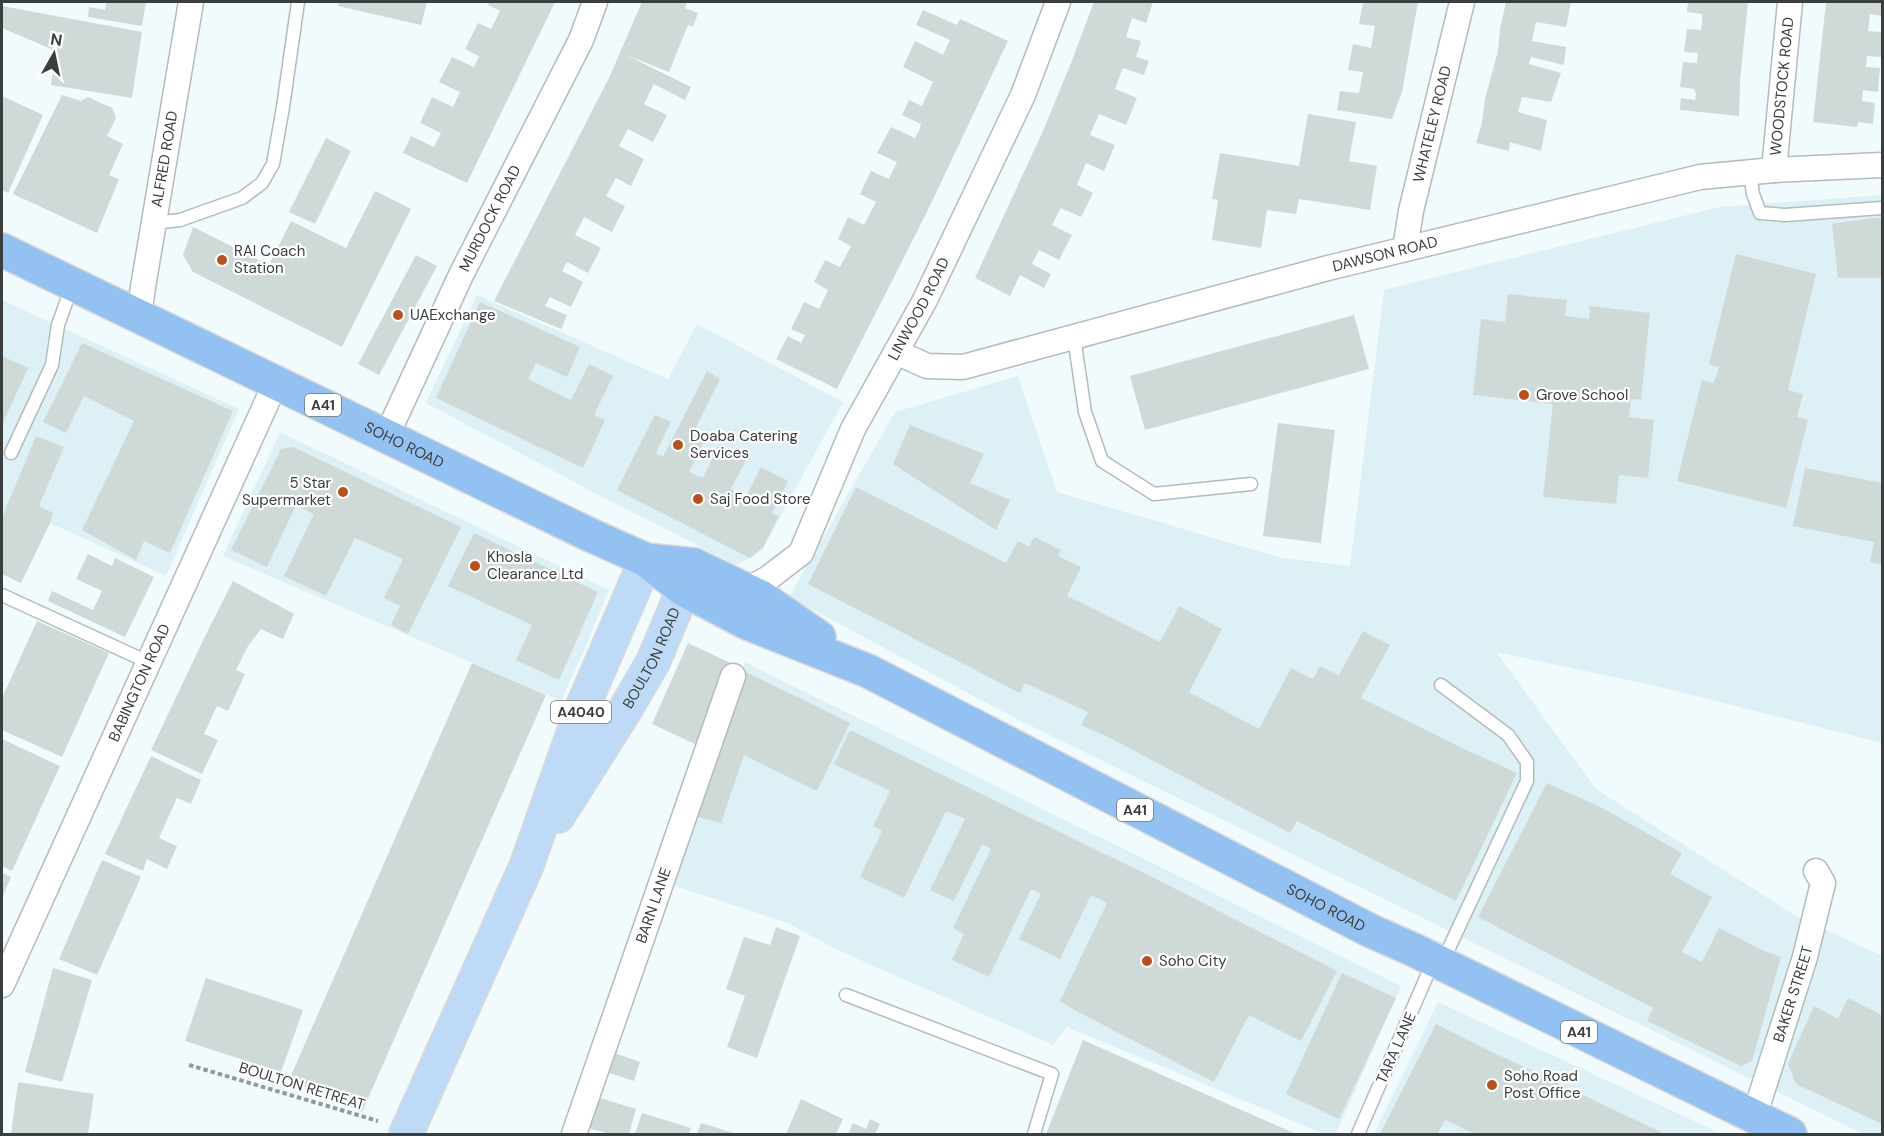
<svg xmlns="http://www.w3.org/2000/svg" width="1884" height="1136" font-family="'DM Sans',sans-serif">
  <rect width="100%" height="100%" fill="#f1fbfd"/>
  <!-- built -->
  <path fill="#ddf0f5" d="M1882,195V743L1656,686L1496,652L1596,789L1796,916L1882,956V1134H1863L1011,716L789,597L895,412L1018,376L1057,492L1282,558L1350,566L1384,290L1719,207Z
    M477,295L668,379L697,324L843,402L763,548L750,558L736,565L610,501L426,403Z
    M2,300L239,409L166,576L50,523L21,583L2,574Z
    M280,432L609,590L585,648L561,701L223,556Z
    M745,662L1401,986L1336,1134H1324L1067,1027L1053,1045L833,948L788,923L666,883Z
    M1438,1002L1722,1134H1374Z"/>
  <!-- building -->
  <path fill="#cfd9d7" d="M106,2H146L142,26L88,17L89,7L105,10Z
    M339,2H427L421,25L338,6Z
    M489,2H555L467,183L403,153L411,136L434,147L441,133L420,123L432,97L453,107L460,92L439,82L452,57L474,67L479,56L465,49L478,23L491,29L500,11L488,5Z
    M642,2H687L685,8L698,13L693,27L688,25L669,72L626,55L691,87L685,100L654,84L644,104L667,115L653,142L628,129L619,146L644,159L631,186L616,178L606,196L625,206L612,232L584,217L575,235L601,248L588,273L567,262L562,271L583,282L571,307L550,297L545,306L567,315L561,329L494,301L609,78Z
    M1094,2H1153L1146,23L1132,18L1126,37L1141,41L1136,57L1149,61L1144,75L1123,68L1115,89L1137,98L1126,125L1099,114L1090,135L1115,145L1104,171L1086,163L1077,185L1093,193L1081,217L1061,208L1052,225L1072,235L1059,260L1039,250L1032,264L1051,274L1044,288L1020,275L1010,296L975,278L1043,131L1071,63Z
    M1363,2H1418L1402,92L1392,119L1337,110L1340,91L1359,93L1363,72L1348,70L1353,44L1371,48L1375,26L1359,24Z
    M1506,2H1571L1566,27L1536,22L1532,41L1566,47L1564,65L1531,57L1529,64L1561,73L1551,102L1522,97L1518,112L1547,120L1541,151L1510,142L1509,151L1476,143L1482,123L1485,99L1498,51L1500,29Z
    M1688,2H1748L1740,81L1739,116L1680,110L1681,98L1695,100L1696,94L1694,89L1680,87L1683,62L1697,63L1698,53L1684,52L1687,29L1701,30L1702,23V14L1687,12Z
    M1826,2H1882V16L1870,14L1868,31L1882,32L1881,57L1867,56L1866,67L1880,68L1878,92L1863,90L1862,101L1875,103L1873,124L1858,122L1857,127L1813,122Z
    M2,6L142,32L132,98L51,85L56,51L2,28Z
    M923,10L957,25L960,19L1008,41L927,212L837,389L776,359L788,336L801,343L805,335L791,329L804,302L819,309L828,290L814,282L825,260L840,267L851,246L838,239L848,217L864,225L876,202L860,194L871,171L889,179L897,162L877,153L891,127L915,138L919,131L921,124L902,115L909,100L922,106L933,82L903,67L915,41L943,55L950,40L916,25Z
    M62,95L81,101L88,97L112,108L116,118L107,136L123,144L109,175L119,179L97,233L13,194Z
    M2,96L43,115L8,193L2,190Z
    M1308,114L1356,122L1349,161L1377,166L1370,210L1299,199L1296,214L1267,210L1261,248L1212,240L1218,200L1212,199L1220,153L1299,166Z
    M326,138L351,151L315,224L289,212Z
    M375,191L411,209L342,347L193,272L183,255L193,227L269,265L291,221L346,248Z
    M1872,218H1882V278H1838L1832,224Z
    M1736,254L1816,274L1788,390L1803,394L1797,417L1808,420L1786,508L1677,481L1702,380L1714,383L1719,367L1709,364Z
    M416,255L437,266L379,375L358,364Z
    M1508,294L1567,300L1565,316L1589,319L1590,306L1650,313L1641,400L1631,399L1629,417L1654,420L1648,478L1619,475L1616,504L1543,497L1553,404L1473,395L1481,319L1505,322Z
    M480,302L580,347L567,377L536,363L528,379L571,400L589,364L613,376L594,415L605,420L583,468L436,398Z
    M1354,315L1369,369L1145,430L1130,376Z
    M82,343L233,411L170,553L144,541L136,560L82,530L134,421L84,396L66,433L43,422Z
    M2,356L28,368L3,423L2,422Z
    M707,371L720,379L692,435L704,441L689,472L703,478L718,446L746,460L731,489L746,497L761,467L788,481L772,513L779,516L763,548L750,558L617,490L655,415L671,422L656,453L663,457Z
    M1278,423L1335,430L1321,543L1263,536Z
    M910,425L984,454L970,483L1010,500L996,530L893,464Z
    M36,436L64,447L39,506L53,513L50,523L21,583L2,574V518Z
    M293,447L461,527L408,634L391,625L400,606L384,598L403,559L355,538L326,596L284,576L314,514L296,505L267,567L231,550L281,449Z
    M1805,468L1882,483V565L1870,562L1874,542L1793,526Z
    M856,487L1006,563L1018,541L1029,547L1034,537L1061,550L1058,556L1081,567L1067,596L1160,642L1179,606L1222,629L1189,692L1259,729L1291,668L1313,679L1320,666L1339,675L1363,631L1390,645L1361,698L1462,748L1517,773L1456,901L1297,821L1290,833L1110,738L1081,725L1088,712L1025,683L1020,693L808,584Z
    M474,533L598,592L559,680L516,660L532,625L448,586Z
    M88,554L112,566L115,558L154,577L125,637L48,601L52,591L93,610L102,591L76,579Z
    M233,581L294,614L283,639L261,629L248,646L236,670L245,674L228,711L217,706L204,734L218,740L202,774L151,750L209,628Z
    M37,621L109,653L62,757L2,730V698Z
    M688,643L733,664L697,745L652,724Z
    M472,663L546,695L362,1112L289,1080Z
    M744,671L850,723L817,791L744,755L721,823L690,815Z
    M850,730L1146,874L1337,971L1301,1041L1249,1015L1214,1082L1076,1011L1060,1001L1107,903L1091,895L1060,959L1019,939L1041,894L1031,889L989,977L952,960L964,934L953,928L991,849L982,844L954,901L930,890L965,819L946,811L904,898L860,877L882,831L873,826L890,791L834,764Z
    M2,739L60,766L12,871L2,866Z
    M151,756L201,780L191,804L177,798L159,838L177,846L167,869L147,859L143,871L105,854Z
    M1547,783L1602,808L1682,853L1670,874L1712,897L1682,952L1702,962L1719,928L1762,950L1781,957L1752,1061L1741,1066L1647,1021L1653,1008L1478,917Z
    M102,860L141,877L97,975L59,959Z
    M2,873L11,877L2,898Z
    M776,927L800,936L757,1058L727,1047L745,996L726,989L744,937L770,945Z
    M53,968L92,980L62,1082L25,1072Z
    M1342,973L1396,998L1339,1119L1286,1094Z
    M206,978L303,1010L281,1072L185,1041Z
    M1848,998L1882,1015V1124L1796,1084L1788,1064L1814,1006L1838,1019Z
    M1436,1024L1471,1042L1665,1134H1475L1445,1120L1437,1134H1380Z
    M1083,1040L1296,1134H1046Z
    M612,1052L640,1062L634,1081L606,1072Z
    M18,1082L94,1094L88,1134H11Z
    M597,1097L636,1109L629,1134H610L588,1128Z
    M801,1099L843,1119L836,1134H786Z
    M642,1113L691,1128L689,1134H635Z
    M870,1119L880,1124L875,1134H848L853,1123L866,1129Z
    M701,1123L737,1134H697Z"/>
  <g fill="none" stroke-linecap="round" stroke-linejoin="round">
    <!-- lane casing -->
    <g stroke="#b2bbbe" stroke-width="15">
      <path id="lane" d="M1750,173L1753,194L1760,213L1785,215L1882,208
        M154,223L180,220L242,198L262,183L273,164L283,107L298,2
        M1074,337L1085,412L1102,461L1154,494L1251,484
        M11,453L52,365L58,325L72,286
        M2,595L148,662
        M1441,685L1508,735L1527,762V781L1442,963
        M846,995L1052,1074L1034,1134
        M1358,1134L1433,962"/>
    </g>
    <!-- street casing -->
    <g stroke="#b2bbbe" stroke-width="27">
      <g id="street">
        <path id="s1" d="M1774,170L1790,2"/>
        <path id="s2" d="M1405,249L1411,211L1462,2"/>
        <path id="s3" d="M139,317L143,287L191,2"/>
        <path id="s4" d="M896,352L927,366L963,367L1328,268L1700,177L1774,170L1882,165"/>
        <path id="s5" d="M386,437L461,275L581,40L595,2"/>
        <path id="s6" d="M746,590L767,579L801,553L853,429L925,300L1023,95L1058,2"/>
        <path id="s7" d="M2,985L276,382"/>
        <path id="s8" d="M1754,1117L1805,957L1823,883L1816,871"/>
        <path id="s9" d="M574,1134L733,676"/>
      </g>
    </g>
    <!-- primary casing -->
    <g stroke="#d8d8d9" stroke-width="36">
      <g id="primary">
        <path id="s10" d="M558,816L625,710L653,662L694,565"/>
        <path d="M406,1134L526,867L583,706L646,560"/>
      </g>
    </g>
    <!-- highway casing -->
    <g stroke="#d8d8d9" stroke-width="36">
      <g id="highway">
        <path id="s11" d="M2,250L586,533L646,560L684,590L747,623L868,671L1371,931L1414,950L1790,1134"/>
        <path d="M646,560L694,565L761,597L819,637"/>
      </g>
    </g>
    <!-- path -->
    <path stroke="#92999a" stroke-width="4" stroke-dasharray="4.5 3" stroke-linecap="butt" d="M189,1065L378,1121"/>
    <!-- lane -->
    <use href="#lane" stroke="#fff" stroke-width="12"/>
    <!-- street -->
    <use href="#street" stroke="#fff" stroke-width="24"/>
    <!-- primary -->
    <use href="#primary" stroke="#bedaf7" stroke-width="33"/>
    <!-- highway -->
    <use href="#highway" stroke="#93c1f1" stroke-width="33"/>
  </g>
  <!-- markers -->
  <g fill="#b5511f" stroke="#fff" stroke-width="2">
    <circle cx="222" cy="260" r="6"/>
    <circle cx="398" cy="315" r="6"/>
    <circle cx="1524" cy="395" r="6"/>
    <circle cx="678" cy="445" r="6"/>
    <circle cx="343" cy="492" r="6"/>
    <circle cx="698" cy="499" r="6"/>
    <circle cx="475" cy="566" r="6"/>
    <circle cx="1147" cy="961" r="6"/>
    <circle cx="1492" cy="1085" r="6"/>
  </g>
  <g text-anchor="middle" stroke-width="4.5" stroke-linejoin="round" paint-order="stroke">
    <!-- shield labels -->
    <g fill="#fff" stroke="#757879" stroke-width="1.5">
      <rect x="305" y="394" width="36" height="22" rx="4.5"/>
      <rect x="551" y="701" width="60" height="22" rx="4.5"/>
      <rect x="1117" y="799" width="36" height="22" rx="4.5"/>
      <rect x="1561" y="1021" width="36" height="22" rx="4.5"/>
    </g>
    <g font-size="14" font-weight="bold" fill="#3a3e3f">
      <text x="323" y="410">A41</text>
      <text x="581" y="717">A4040</text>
      <text x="1135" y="815">A41</text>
      <text x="1579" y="1037">A41</text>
    </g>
    <!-- street labels -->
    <g font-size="15" fill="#3a3e3f" stroke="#fff">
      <text dy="5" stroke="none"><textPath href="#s1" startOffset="84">WOODSTOCK ROAD</textPath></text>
      <text dy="5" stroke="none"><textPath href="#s2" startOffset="128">WHATELEY ROAD</textPath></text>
      <text dy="5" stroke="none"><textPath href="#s3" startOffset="160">ALFRED ROAD</textPath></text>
      <text dy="5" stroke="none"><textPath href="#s5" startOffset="242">MURDOCK ROAD</textPath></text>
      <text dy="5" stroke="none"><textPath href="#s4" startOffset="507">DAWSON ROAD</textPath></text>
      <text dy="5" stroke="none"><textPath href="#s6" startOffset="338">LINWOOD ROAD</textPath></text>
      <text dy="5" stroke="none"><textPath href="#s11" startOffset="447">SOHO ROAD</textPath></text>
      <text dy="5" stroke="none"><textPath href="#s10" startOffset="184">BOULTON ROAD</textPath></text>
      <text dy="5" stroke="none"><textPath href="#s7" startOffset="332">BABINGTON ROAD</textPath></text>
      <text dy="5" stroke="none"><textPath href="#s9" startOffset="242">BARN LANE</textPath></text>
      <text dy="5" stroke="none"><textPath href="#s11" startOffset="1480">SOHO ROAD</textPath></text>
      <text dy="5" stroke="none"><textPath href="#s8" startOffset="129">BAKER STREET</textPath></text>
      <text transform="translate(1396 1048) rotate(-66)" y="5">TARA LANE</text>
      <text transform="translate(302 1086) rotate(17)" y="5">BOULTON RETREAT</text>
    </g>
    <!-- poi labels -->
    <g font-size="15" fill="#3a3e3f" stroke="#fff" text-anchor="start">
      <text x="234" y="256">RAI Coach<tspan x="234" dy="17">Station</tspan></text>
      <text x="410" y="320">UAExchange</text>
      <text x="1536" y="400">Grove School</text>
      <text x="690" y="441">Doaba Catering<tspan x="690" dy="17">Services</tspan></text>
      <text x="331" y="488" text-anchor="end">5 Star<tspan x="331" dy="17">Supermarket</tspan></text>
      <text x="710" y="504">Saj Food Store</text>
      <text x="487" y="562">Khosla<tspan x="487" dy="17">Clearance Ltd</tspan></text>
      <text x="1159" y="966">Soho City</text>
      <text x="1504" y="1081">Soho Road<tspan x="1504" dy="17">Post Office</tspan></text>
    </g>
  </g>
  <!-- border -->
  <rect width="1884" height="1136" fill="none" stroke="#3a3e3f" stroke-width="6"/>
  <!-- north arrow -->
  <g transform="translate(54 54) rotate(9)" stroke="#ffffff" stroke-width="4.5" paint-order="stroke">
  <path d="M0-4.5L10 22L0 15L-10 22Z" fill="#3a3e3f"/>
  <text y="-9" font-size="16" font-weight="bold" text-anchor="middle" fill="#3a3e3f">N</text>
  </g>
</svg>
